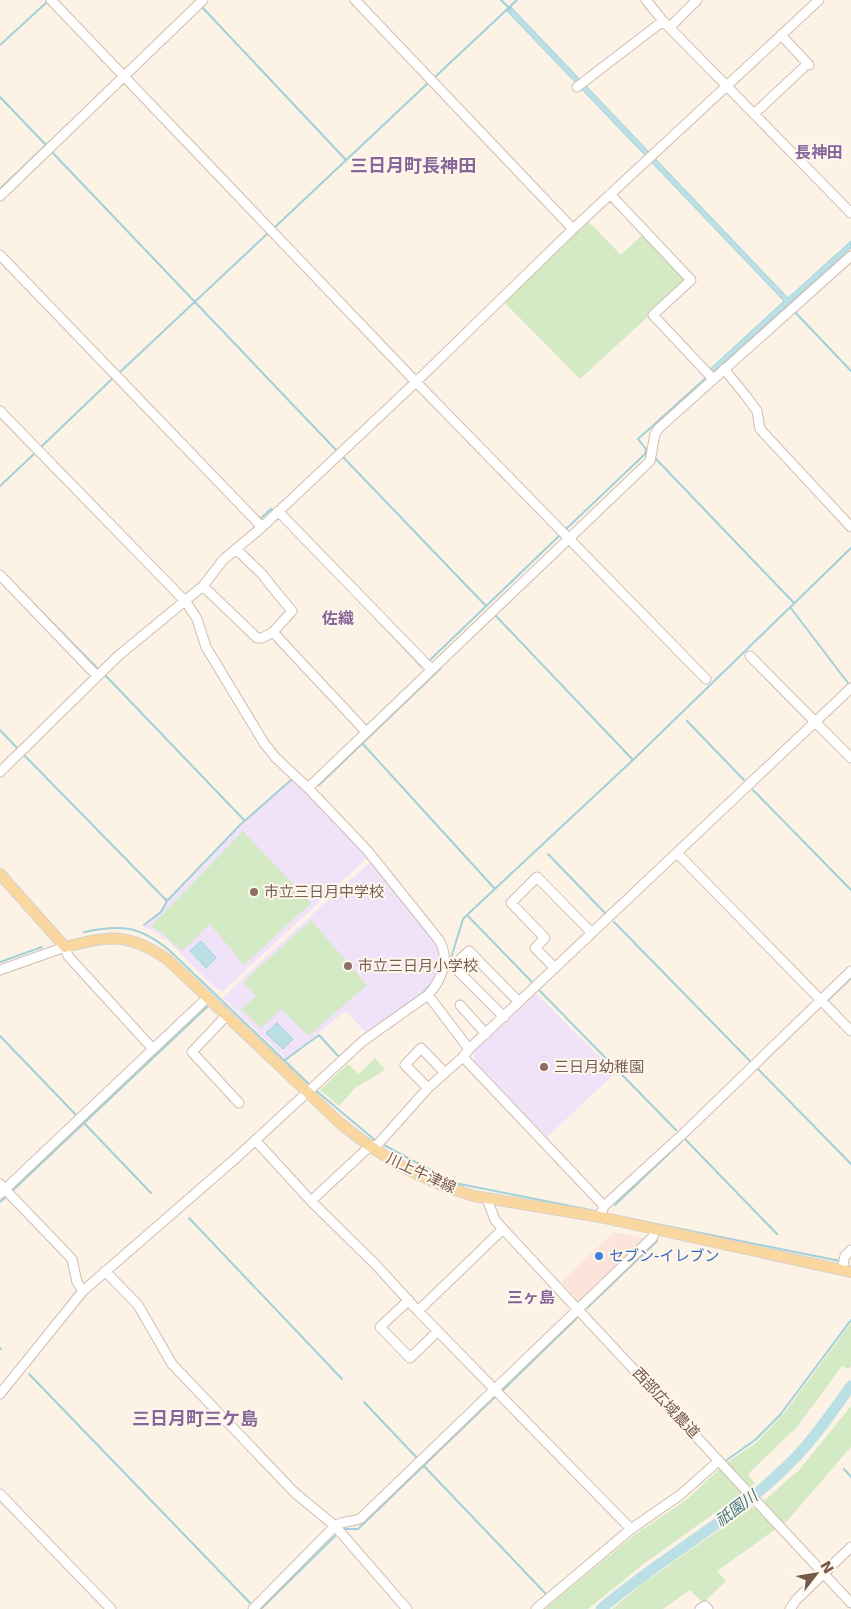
<svg xmlns="http://www.w3.org/2000/svg" width="851" height="1609" font-family="'DejaVu Sans','Noto Sans JP',sans-serif">
  <rect width="100%" height="100%" fill="#fcf3e6"/>
  <!-- commercial -->
  <path fill="#fce4da" d="M614,1232L647,1239L580,1302L561,1282Z"/>
  <!-- education -->
  <path fill="#f0e3f9" d="M293,779L368,857L222,992L211,984L169,942L157,933L144,927L242,825Z
    M371,861L438,947L441,959L438,974L433,983L424,993L367,1034L346,1011L286,1059L223,998L249,972Z
    M536,993L615,1073L547,1137L474,1061V1052Z"/>
  <!-- green -->
  <path fill="#d4eac4" d="M587,220L621,255L644,233L688,280L580,379L503,301Z
    M243,831L311,903L244,965L210,924L182,951L163,934L151,926Z
    M311,920L367,985L309,1036L281,1009L261,1028L241,1009L256,996L243,982Z
    M375,1058L385,1070L355,1088L339,1106L320,1090L348,1064L359,1074Z
    M851,1323V1366L848,1369L842,1366L797,1427L748,1474L755,1484L645,1563L588,1609H545L634,1535L686,1500L726,1463L756,1443L785,1412Z
    M851,1406V1447L787,1521L717,1571L726,1581L703,1603L690,1590L663,1609H612L642,1584L752,1507L755,1509L800,1469Z"/>
  <!-- water -->
  <path fill="#bae0e6" stroke="#a1d0d8" d="M511,7L788,298L851,241V248L712,373L709,370L784,301L507,11Z
    M201,941L216,958L206,968L190,951Z
    M277,1023L293,1039L283,1049L266,1033Z"/>
  <g fill="none" stroke-linecap="round" stroke-linejoin="round">
    <!-- stream -->
    <path stroke="#a1d0d8" stroke-width="2" d="M501,0L510,9
      M201,6L346,160
      M0,45L48,1
      M435,77L517,0
      M0,97L46,145L0,189
      M51,151L337,451
      M274,228L428,83
      M794,311L851,371
      M119,373L267,234
      M42,446L113,378
      M342,456L486,606
      M656,459L794,603
      M0,486L34,454
      M260,519L271,509L272,510
      M565,530L645,454L646,449L638,439L708,376
      M19,589L98,669
      M357,598L422,667
      M790,607L848,683
      M495,615L633,760
      M430,660L560,535
      M105,675L245,821
      M687,721L744,780
      M0,730L18,749
      M362,743L495,889
      M24,755L167,901
      M319,785L441,668
      M753,790L851,890
      M548,854L605,913
      M467,915L532,982
      M614,922L750,1061
      M144,925L161,912L167,901L240,825L291,780
      M84,932C122,924 139,926 169,950L311,1086
      M451,958L463,919L467,915L633,760L851,548
      M0,962L42,947
      M540,991L676,1130
      M826,1002L851,978
      M364,1035L423,993L431,984
      M0,1036L77,1116
      M285,1060L319,1035L339,1057L349,1048
      M757,1068L851,1164
      M754,1071L822,1005
      M314,1089L376,1141
      M84,1123L151,1193
      M684,1138L777,1234
      M382,1144L449,1180L460,1184L595,1211
      M12,1191L207,1007
      M0,1202L7,1196
      M615,1205L682,1141
      M612,1215L840,1261
      M189,1218L342,1379
      M587,1308L657,1241
      M0,1348L1,1349
      M29,1374L253,1606
      M501,1392L576,1319
      M364,1402L418,1459
      M724,1462L755,1440L780,1415L851,1320
      M424,1466L545,1593
      M844,1469L851,1477
      M341,1529H358L497,1395
      M261,1609L338,1533"/>
    <!-- river -->
    <path stroke="#bae0e6" stroke-width="11" d="M601,1609C661,1557 733,1520 789,1464C813,1441 831,1413 851,1386"/>
    <!-- minor casing -->
    <g stroke="#d0bdaf" stroke-width="11">
      <path id="minor" d="M51,0L416,382L706,679
        M355,0L573,229
        M646,0L663,21L851,213
        M670,27L697,0
        M781,35L809,65
        M577,87L663,21
        M754,114L803,68
        M610,194L691,280L653,315L713,379
        M0,196L203,0
        M0,255L262,527
        M724,369L746,396L757,411L760,429L851,527
        M0,411L186,602L197,619L206,647L264,743L276,758L308,788L367,850L439,940C450,958 442,980 428,995L363,1041L236,1158L83,1291L77,1282L72,1259L0,1184
        M278,511L431,669
        M236,549L263,575L272,587L292,611L273,632C304,666 335,698 366,732
        M0,575L97,676
        M203,586L257,638H262L273,632
        M750,656L851,758
        M0,772L118,656L203,586L223,560L262,527L416,382L573,229L819,0
        M308,788L650,461L655,434L659,428L851,256
        M677,853L851,1031
        M555,968L535,948L545,938L511,903L537,877L592,933
        M0,970L65,947L68,956L153,1049
        M428,995L469,1049
        M460,1005L486,1034
        M227,1015L192,1052L239,1103
        M504,1017L453,966L469,951L519,1002
        M463,1057L604,1206
        M428,1088L405,1065L421,1048L445,1073
        M255,1140L311,1201L376,1265L418,1311L631,1529
        M0,1194L208,997
        M487,1199L495,1220L503,1229L851,1603
        M311,1201L369,1147L378,1144L428,1088L463,1057L469,1049L851,688
        M600,1217L604,1206L686,1131L851,971
        M842,1269L845,1256L851,1250
        M105,1271L138,1305L172,1364L294,1492L335,1526L407,1609
        M409,1300L380,1327L410,1358L438,1331
        M418,1311L503,1229
        M0,1394L83,1291
        M0,1494L111,1609
        M253,1609L335,1526C343,1520 351,1523 361,1518L653,1237L654,1229
        M536,1609L631,1529L680,1495L714,1465
        M700,1609L705,1606L708,1609
        M790,1609L796,1600L851,1547"/>
    </g>
    <!-- major casing -->
    <g stroke="#d8d1cd" stroke-width="12">
      <path id="major" d="M0,874L65,947C110,936 127,932 167,959L341,1124C383,1158 422,1181 474,1196L600,1217L851,1272"/>
    </g>
    <!-- minor -->
    <use href="#minor" stroke="#fff" stroke-width="9"/>
    <!-- major -->
    <use href="#major" stroke="#fad79f" stroke-width="10"/>
  </g>
  <!-- markers -->
  <g fill="#8d6e63" stroke="#fff7ec" stroke-width="2">
    <circle cx="254" cy="892" r="5"/>
    <circle cx="348" cy="966" r="5"/>
    <circle cx="544" cy="1067" r="5"/>
  </g>
  <circle fill="#3f7fe0" stroke="#fff7ec" stroke-width="2" cx="599" cy="1256" r="5"/>
  <g text-anchor="middle" stroke-width="4" stroke-linejoin="round" paint-order="stroke">
    <!-- education labels -->
    <g font-size="15" fill="#785e54" stroke="#fff7ec" text-anchor="start">
      <text x="264" y="897">市立三日月中学校</text>
      <text x="358" y="971">市立三日月小学校</text>
      <text x="554" y="1072">三日月幼稚園</text>
    </g>
    <!-- street labels -->
    <g font-size="15" fill="#75594b" stroke="#fff7ec">
      <text transform="translate(421 1173) rotate(25)" y="5">川上牛津線</text>
      <text transform="translate(666 1403) rotate(47)" y="5">西部広域農道</text>
    </g>
    <!-- shop labels -->
    <g font-size="15" fill="#366cbe" stroke="#fff7ec" text-anchor="start">
      <text x="609" y="1261">セブン-イレブン</text>
    </g>
    <!-- neighbourhood labels -->
    <g font-size="16" font-weight="bold" fill="#876699" stroke="#fff7ec">
      <text x="819" y="158">長神田</text>
      <text x="338" y="624">佐織</text>
      <text x="531" y="1303">三ヶ島</text>
    </g>
    <!-- water labels -->
    <g font-size="16" font-style="italic" fill="#427882" stroke="#fff7ec">
      <text transform="translate(736 1508) rotate(-37)" y="6">祇園川</text>
    </g>
    <!-- quarter labels -->
    <g font-size="18" font-weight="bold" fill="#876699" stroke="#fff7ec">
      <text x="413" y="172">三日月町長神田</text>
      <text x="195" y="1425">三日月町三ケ島</text>
    </g>
  </g>
  <!-- north arrow -->
  <g transform="translate(816 1574) rotate(59)" stroke="#fff7ec" stroke-width="4" paint-order="stroke">
  <path d="M0-4L9 19L0 12L-9 19Z" fill="#75594b"/>
  <text y="-8" font-size="14" font-weight="bold" text-anchor="middle" fill="#75594b">N</text>
  </g>
</svg>
